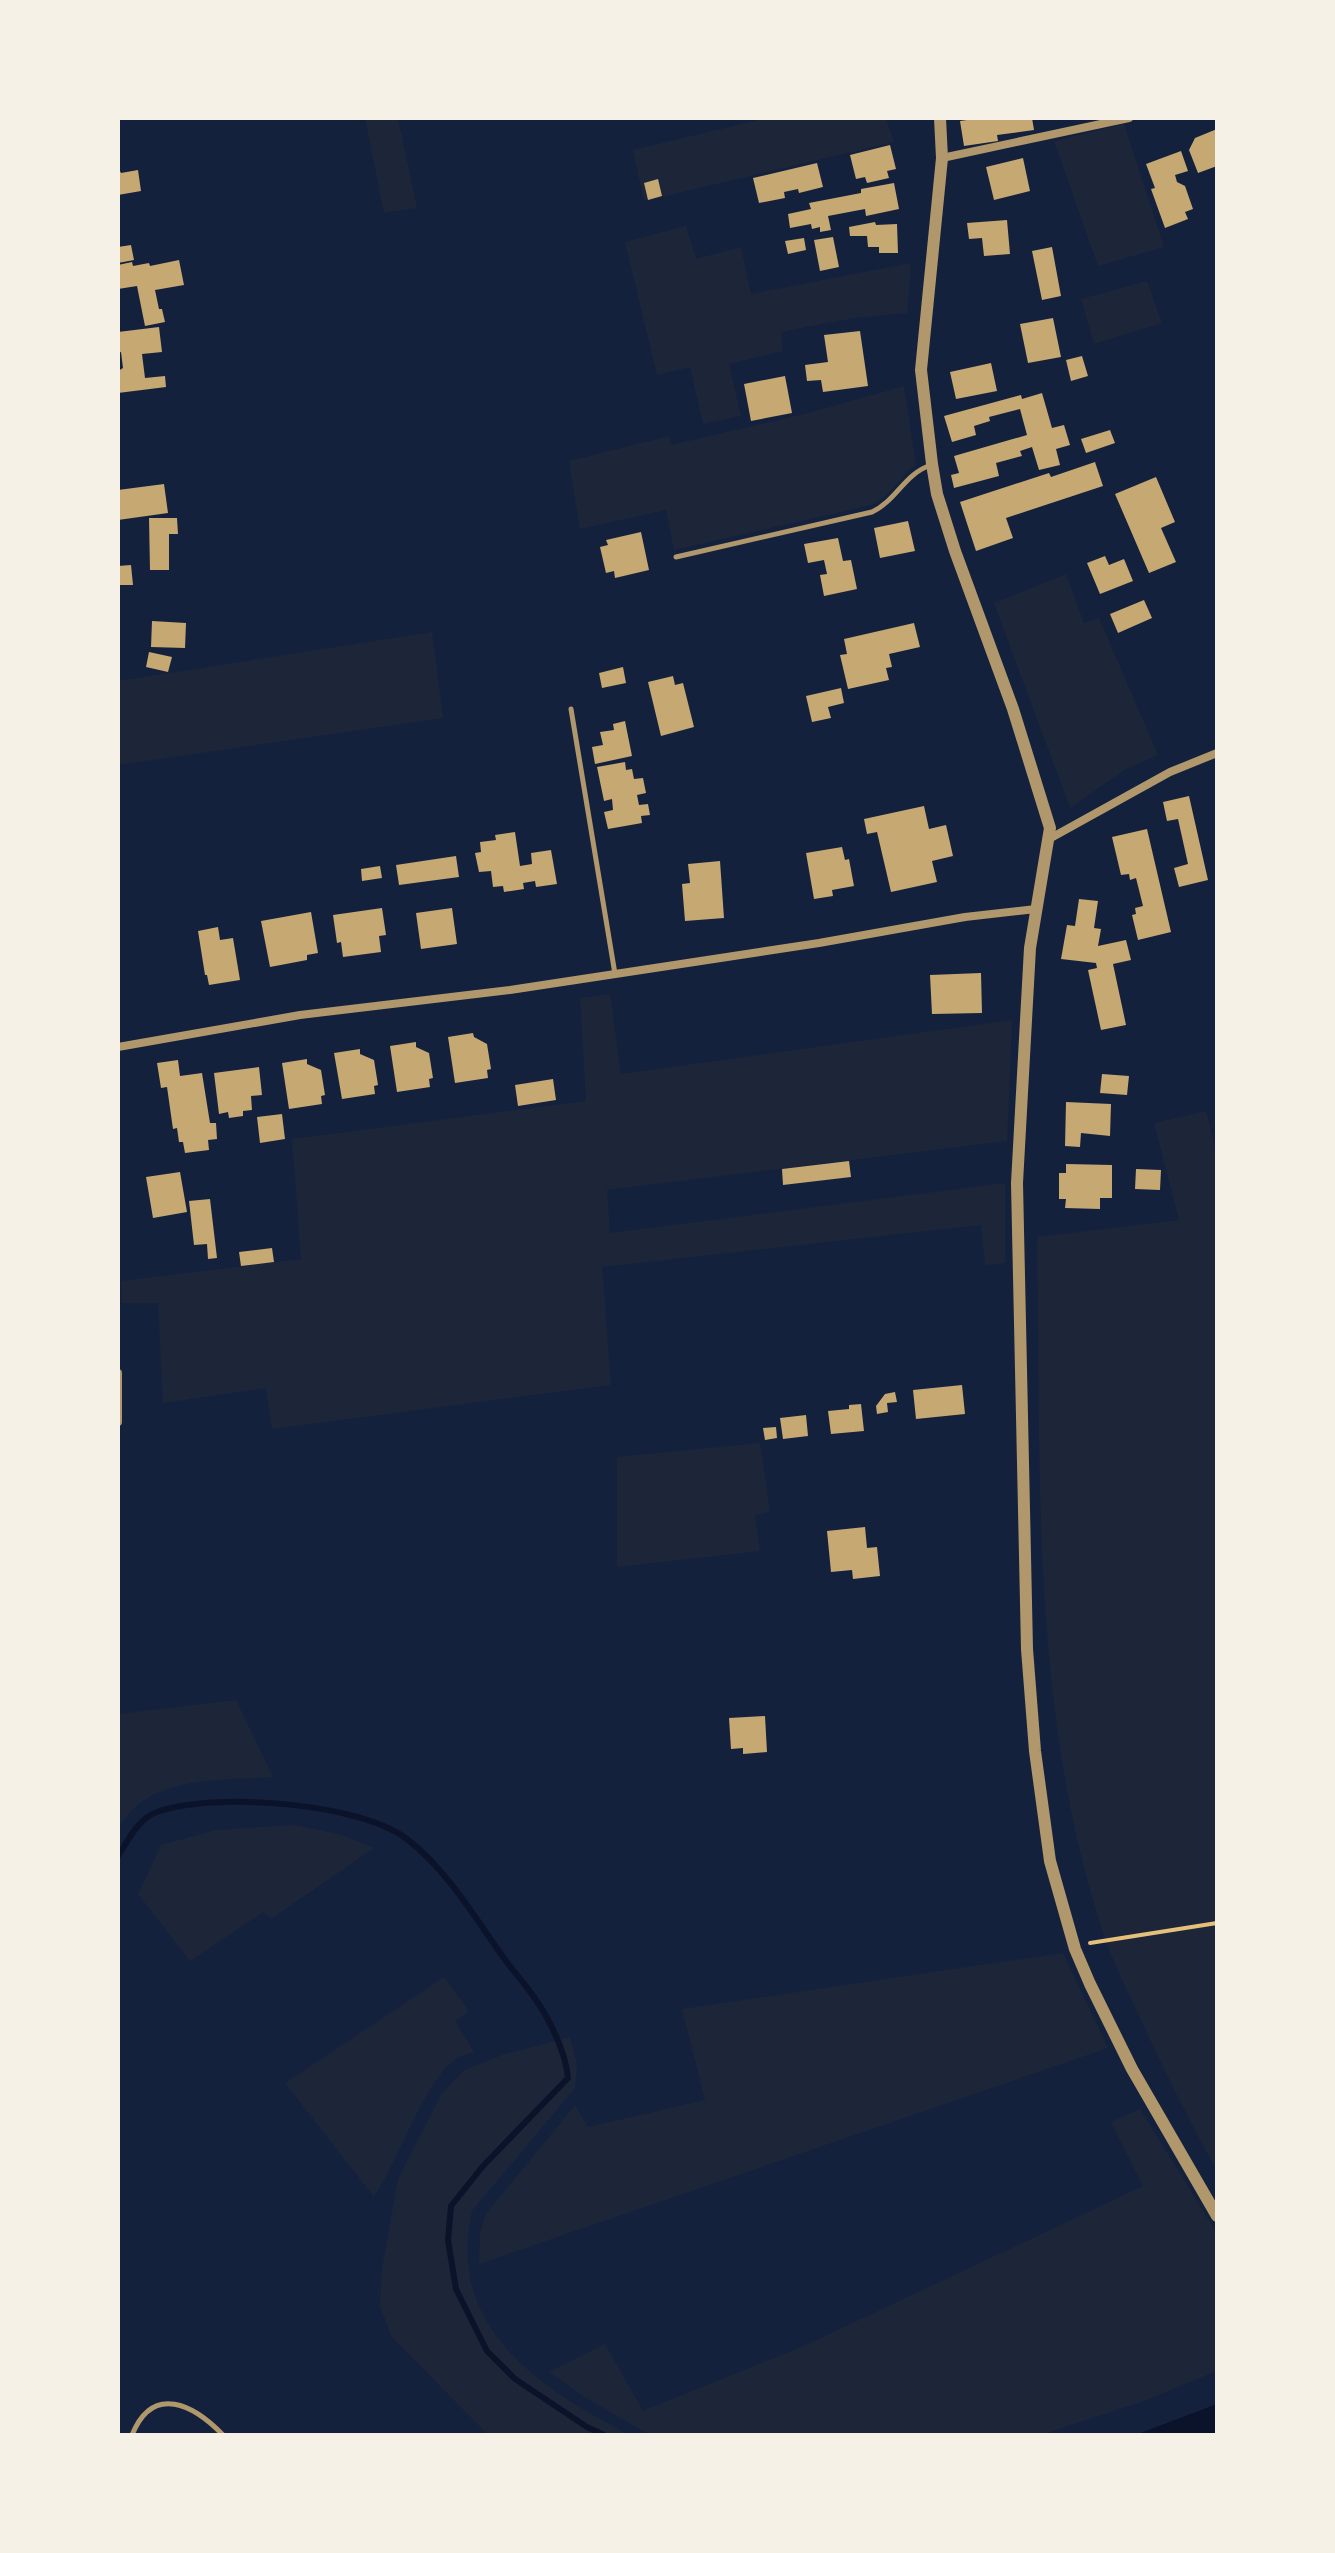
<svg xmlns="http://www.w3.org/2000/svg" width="1335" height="2553" font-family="Quicksand,sans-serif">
  <rect width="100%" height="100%" fill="#14213d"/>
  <!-- green -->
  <path fill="#1d2539" d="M365,118H398L417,208L384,213Z
    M766,118H886L894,142L644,201L633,150Z
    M1124,124L1164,247L1098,266L1054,141Z
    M686,226L696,259L741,247L751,294L911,263L907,313L854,318L781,332L783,351L729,364L741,416L703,424L690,367L657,375L625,242Z
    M1147,281L1162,323L1094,344L1081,299Z
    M904,386L916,465C897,478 893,496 871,505L674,550L666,510L580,529L569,461L669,436L671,445L816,411Z
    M1066,574L1084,623L1099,618L1158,755L1126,769L1070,808L994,603Z
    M432,632L443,718L118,765V681Z
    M610,994L621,1074L1012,1020L1007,1141L607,1190L610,1233L1005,1183V1263L985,1265L981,1225L602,1267L611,1385L272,1429L266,1388L163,1403L158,1303H122L121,1281L301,1259L292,1139L586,1101L580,998Z
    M1206,1111L1217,1155V2171C1188,2118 1161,2065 1136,2009C1122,1980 1108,1951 1099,1920C1030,1699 1041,1466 1037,1237L1179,1220L1154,1123Z
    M760,1443L770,1512L755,1515L760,1551L617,1567V1457Z
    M236,1700L273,1777C219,1781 148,1774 118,1829V1714Z
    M295,1825L342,1835L374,1848L271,1919L263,1912L190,1961L138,1894L161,1845L216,1830Z
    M1063,1953L1108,2048L479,2264L480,2233L485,2215L575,2105L588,2127L705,2100L682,2009Z
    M444,1977L469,2011L455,2021L474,2052C469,2054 461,2055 457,2058C425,2079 398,2162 374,2197L285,2083Z
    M570,2037L577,2065L575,2088L472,2211C445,2327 540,2389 630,2435H488L391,2336L380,2306L382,2269L398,2179L442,2093L464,2070L502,2055Z
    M1140,2109L1217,2233V2371L1141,2402L1041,2435H650L583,2396L549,2372L605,2344L643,2411L808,2344L1143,2186L1111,2122Z"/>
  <!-- water -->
  <path fill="#0b132b" d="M1217,2404V2435H1135Z"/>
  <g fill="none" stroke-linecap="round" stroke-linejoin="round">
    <!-- stream -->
    <path stroke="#0b132b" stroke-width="6" d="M118,1856C128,1840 139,1818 157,1812C214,1792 358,1802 407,1839C447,1870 474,1916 503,1957C517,1976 535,1995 546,2016C557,2036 566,2056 568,2078L483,2166L451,2206L448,2240L456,2289L487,2351L515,2379L587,2427L604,2435"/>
  </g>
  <!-- building -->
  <path fill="#c6a872" d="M981,118H1032L1034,130L997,135L998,141L964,146L960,121Z
    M1217,129V166L1198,173L1189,150L1195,138Z
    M890,145L896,169L887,171L889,178L867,183L865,177L856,179L850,155Z
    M1181,151L1188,171L1175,175L1177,182L1185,186L1193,209L1185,212L1188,219L1165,228L1151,189L1155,188L1146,164Z
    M1023,158L1030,191L994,200L986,167Z
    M817,163L823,187L799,193L798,189L784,192L785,198L759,203L753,178Z
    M118,167L121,173L138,170L141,191L118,195Z
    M658,179L662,196L648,200L644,183Z
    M894,183L899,209L866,216L865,209L828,216L831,230L820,232V227L812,229L811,224L790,228L788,214L811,209L809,203L861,193V189Z
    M1007,220L1010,254L984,256L982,238L969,239L967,223Z
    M875,222L876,225L897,224L898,253H879V247H868L867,236H850L849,227Z
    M833,237L839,267L820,271L814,240Z
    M804,238L806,250L788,254L785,241Z
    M131,245L134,260L118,263V247Z
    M1052,247L1061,296L1042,300L1032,251Z
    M179,260L184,285L155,290L159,309H162L165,322L145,326L137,286L118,289V265L132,262L133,266L149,263L150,266Z
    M1053,318L1061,357L1028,363L1020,324Z
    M159,327L162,352L142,354L145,378L165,376L166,387L118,393V371L123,368L121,352L118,353V332Z
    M860,331L868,386L823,392L821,380L807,381L805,365L828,362L824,335Z
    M1082,356L1088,376L1071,381L1066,360Z
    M991,363L997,391L956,399L950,372Z
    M785,376L792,413L751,421L744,384Z
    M1042,393L1052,428L1064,425L1070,445L1056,449L1060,465L1039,470L1032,447L1020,451L1022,456L996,463L999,476L954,488L951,475L959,473L954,456L1027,435L1020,409L989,417L990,421L974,426L976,435L952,442L944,416L1021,395L1022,399Z
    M1110,430L1115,443L1086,453L1081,439Z
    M1095,462L1103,486L1006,518L1013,538L976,551L960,502L1049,473L1051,477Z
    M1156,477L1175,522L1161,528L1176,562L1149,573L1115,494Z
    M164,484L168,513L118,520V490Z
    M149,518H177L178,534H169V570H150Z
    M908,521L915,551L880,558L874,528Z
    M641,532L649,570L615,578L614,571L606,573L600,547L608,545L606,540Z
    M838,538L843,561L851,560L857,589L824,596L820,575L827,574L824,560L808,563L804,544Z
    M1105,556L1109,565L1124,559L1133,581L1100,594L1087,563Z
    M131,565L133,585H118V566Z
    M1144,600L1152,618L1118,633L1110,614Z
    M152,621L186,623L185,648L151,647Z
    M914,623L920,647L889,654L892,667L886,668L889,680L848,689L840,655L847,654L844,639Z
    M149,652L172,657L168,672L146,667Z
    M623,667L626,683L602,688L599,673Z
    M673,676L675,685L683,683L694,727L661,736L648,682Z
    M841,688L844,703L828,707L831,718L812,722L806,696Z
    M625,721L632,756L595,764L592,747L603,745L600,732L614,730L613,724Z
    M625,762L626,770L632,769L634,779L643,778L646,793L637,795L639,805L648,804L650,815L641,816L642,823L608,829L604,812L613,810L612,799L604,801L597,767Z
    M1189,796L1208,880L1179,887L1174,868L1188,864L1178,819L1167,821L1163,802Z
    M924,806L929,829L946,825L953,856L932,861L937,882L891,892L877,832L867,834L864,819Z
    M1147,829L1171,932L1138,940L1132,915L1136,914L1135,908L1143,906L1136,878L1130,880L1129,874L1121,875L1112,837Z
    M515,832L520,866L532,864L531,853L551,850L557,884L536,887L535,881L523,883L524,889L504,892L503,886L493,887L491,871L479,872L475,853L481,852L480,842L496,840L495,835Z
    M842,847L845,860L849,859L854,886L832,890L833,896L814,899L806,853Z
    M456,856L459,877L399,885L396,865Z
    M720,861L724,918L685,921L682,884L690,883L688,864Z
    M380,866L382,878L362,881L361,869Z
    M1079,899L1098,901L1094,928L1101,929L1098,946L1126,940L1131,960L1113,964L1126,1025L1101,1030L1088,970L1097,968L1096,963L1061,959L1067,925L1075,926Z
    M382,908L386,935L379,936L381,952L343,957L341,942L337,943L333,915Z
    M452,908L457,944L421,949L416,913Z
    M311,912L318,953L307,955V960L270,967L261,921Z
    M218,927L220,940L233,938L240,980L209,985L207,975H205L198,931Z
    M981,973L982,1013L932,1014L930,975Z
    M473,1033L474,1037L487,1044L491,1069L487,1070L488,1078L455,1083L448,1037Z
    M416,1042V1047L429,1053L433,1078L429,1079L430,1087L397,1092L390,1046Z
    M360,1049V1054L374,1060L378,1085L374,1086L375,1094L342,1099L334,1053Z
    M307,1059V1064L321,1070L325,1095L321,1096L322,1104L289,1109L282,1063Z
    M178,1060L180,1076L202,1073L210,1123H216L217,1139L208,1140L209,1150L185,1153L183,1142H179L177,1128L173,1129L167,1087L161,1088L157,1063Z
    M259,1067L262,1095L251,1096L252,1110L243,1111V1116L229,1118L228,1112L219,1114L214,1073Z
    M1102,1074L1129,1076L1127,1095L1100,1093Z
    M553,1079L556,1100L518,1106L515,1085Z
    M1066,1102L1111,1104L1110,1136L1081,1133L1080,1147L1065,1146Z
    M282,1114L285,1139L260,1143L257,1117Z
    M849,1161L851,1177L783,1185L782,1169Z
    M1066,1164L1112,1165V1198H1100V1209L1065,1208L1066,1199H1059V1173H1066Z
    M1136,1169L1161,1170L1160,1190L1135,1189Z
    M180,1172L187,1212L153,1218L146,1177Z
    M210,1199L217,1258L208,1259L207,1244L194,1245L189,1201Z
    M272,1248L274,1262L241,1266L239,1252Z
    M962,1385L965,1414L916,1419L913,1390Z
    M895,1392L897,1402L887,1403L888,1412L877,1414L876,1406L885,1394Z
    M861,1404L864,1431L831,1434L828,1411L849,1409V1405Z
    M806,1415L808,1436L783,1439L780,1418Z
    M776,1427L777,1438L765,1440L763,1428Z
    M865,1527L867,1548L877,1547L880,1576L853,1579L852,1570L831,1572L827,1531Z
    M765,1716L767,1752L743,1754V1748L731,1749L729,1718Z"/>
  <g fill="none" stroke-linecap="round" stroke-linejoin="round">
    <!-- path -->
    <path stroke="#e5c07b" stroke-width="4" d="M1090,1943L1217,1923"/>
    <!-- service -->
    <path stroke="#b1986c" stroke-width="5" d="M676,557L872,512C897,500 904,474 931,465
      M571,709L615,974
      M132,2435C153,2383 194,2405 223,2435"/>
    <!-- minor -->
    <path stroke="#b1986c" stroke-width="8" d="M942,158L1129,118
      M1049,839L1170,772L1217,753
      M118,1047L300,1015L510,990L819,943L965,917L1036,909
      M118,1373V1422"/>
    <!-- tertiary -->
    <path stroke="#b1986c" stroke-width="12" d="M940,118L942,158L921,370L932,464L937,494L955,551L1013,709L1050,828L1030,948L1017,1183L1027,1649L1035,1751L1050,1861L1075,1949L1090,1984L1132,2069L1217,2216"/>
  </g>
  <!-- border -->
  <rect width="1335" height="2553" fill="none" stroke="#f6f1e7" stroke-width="240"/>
</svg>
